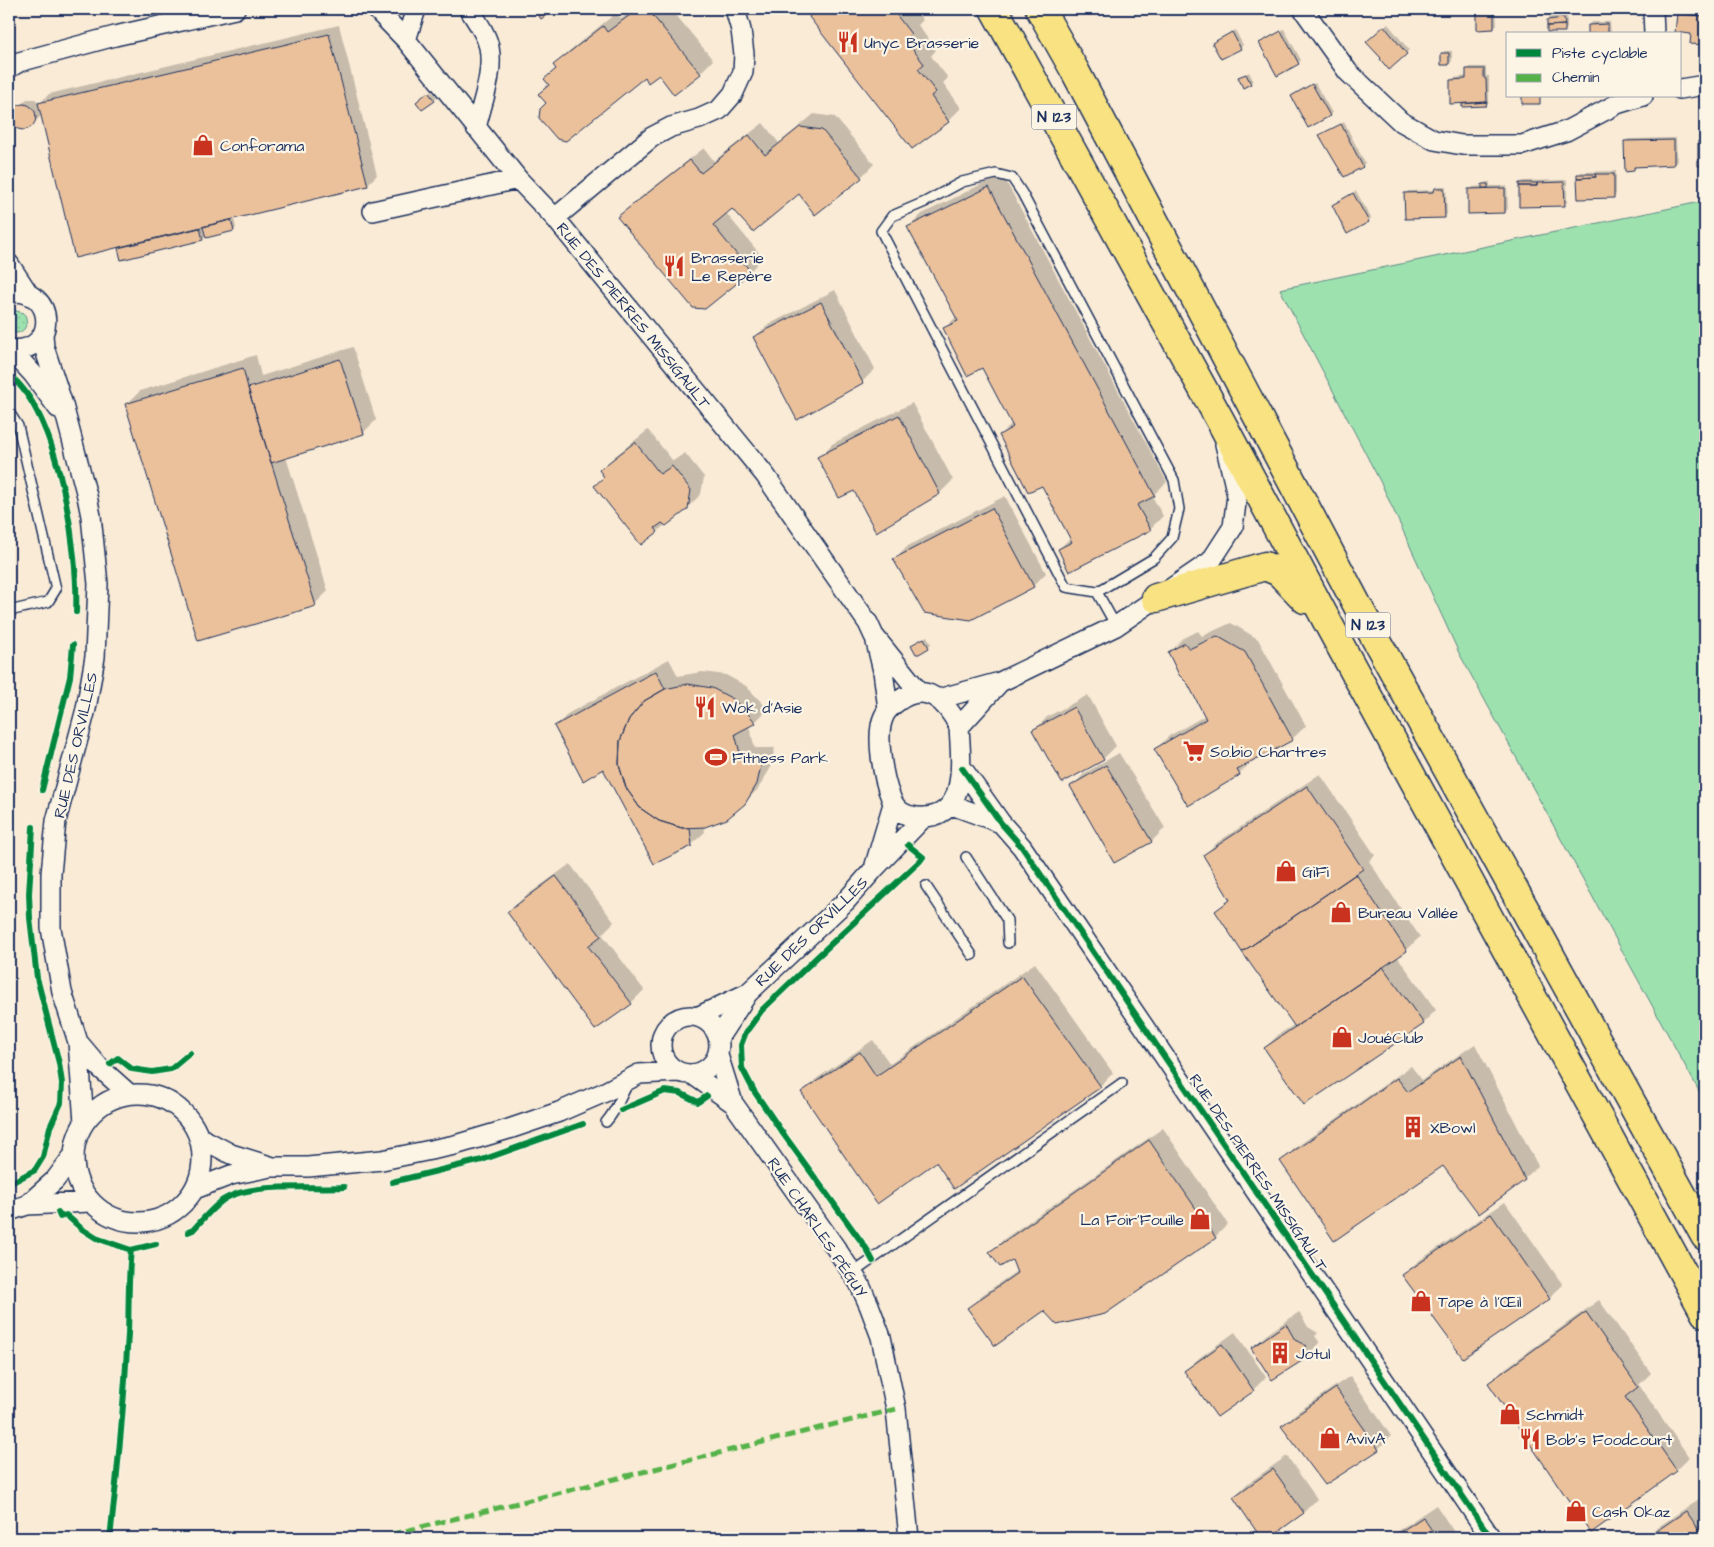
<svg xmlns="http://www.w3.org/2000/svg" width="1714" height="1547" font-family="'Architects Daughter',sans-serif">
  <defs>
    <pattern id="grass-dots" width="8" height="8" patternUnits="userSpaceOnUse" patternTransform="scale(1.25)"><rect width="8" height="8" fill="#9de2ae"/><path d="M2 2h.1M6 6h.1" fill="none" stroke="#87c298" stroke-width="1.8" stroke-linecap="round"/></pattern>
  </defs>
  <rect width="100%" height="100%" fill="#f9ebd6"/>
  <filter id="ink" filterUnits="userSpaceOnUse"><feTurbulence type="fractalNoise" baseFrequency=".02" numOctaves="2"/><feDisplacementMap in="SourceGraphic" scale="10" xChannelSelector="R" yChannelSelector="G"/><feConvolveMatrix kernelMatrix="1 2 1 2 8 2 1 2 1" color-interpolation-filters="sRGB"/></filter>
  <g filter="url(#ink)">
    <!-- grass -->
    <path fill="url(#grass-dots)" stroke="#5c8886" d="M13,310L24,313C31,325 22,338 9,331V312Z"/>
    <!-- garden -->
    <path fill="#9de2ae" stroke="#5c8886" d="M1705,201V1102L1459,653L1382,485L1280,289Z"/>
    <!-- shadow -->
    <path fill="#0003" d="M635,9H671L713,60L700,73L646,75L547,103L539,94L549,84L546,79L557,68L555,65L568,52L616,13L621,19Z
      M811,9H915L923,20L918,25L936,50L931,56L948,78L943,83L961,108L948,121L814,13Z
      M1496,9L1497,25L1494,28L1478,13L1481,10Z
      M1681,12L1705,13V44L1692,43L1693,33L1678,14Z
      M1567,16V28L1564,31L1548,20L1551,17Z
      M1592,22H1610L1611,34H1589V25Z
      M1388,24L1409,50L1389,68L1367,42Z
      M339,25L377,175L367,185L234,218L236,228L234,230L207,234L203,238L122,258L119,246L42,115L27,129L19,128L12,121L13,112L27,99H35L40,103L49,94Z
      M1284,29L1301,60L1298,63L1263,41Z
      M1235,30L1243,45L1240,48L1213,43Z
      M1445,51H1452V61L1449,64H1442V54Z
      M1470,67H1486V76H1489V102L1486,105L1463,106V103L1451,81L1454,78L1467,76V70Z
      M1249,72L1253,80L1250,83L1240,78Z
      M1315,83L1332,113L1329,115L1295,94Z
      M432,91L437,97L422,108L421,99Z
      M814,114L835,117L874,164L861,177L732,207L726,213L763,258L750,271L619,217L632,204L704,148L714,161L763,123L779,143Z
      M1344,122L1365,163L1362,166L1337,165L1321,136Z
      M1676,138L1677,161L1674,164L1637,165L1634,170L1625,142L1628,139Z
      M1702,139H1705V165H1699V142Z
      M1616,171V194L1614,197L1579,175L1581,172Z
      M1002,174L1167,482L1152,496L1163,516L1150,529L1059,549L1071,537L1043,484L1000,435L1012,423L983,367L945,328L957,316L909,227L922,214Z
      M1567,180V202L1564,204L1520,184L1523,181Z
      M1486,182H1490V186H1507L1508,209L1505,212L1470,190L1473,187L1483,186Z
      M1439,186H1446L1447,214L1444,217L1405,194L1408,191L1435,190Z
      M1356,191L1371,218L1368,221L1333,205Z
      M835,290L875,369L862,382L754,338L768,325Z
      M353,347L376,420L363,433L286,457L328,591L315,604L127,404L140,391L256,355L261,376Z
      M912,403L953,480L940,493L876,530L855,490L819,458L832,444Z
      M648,430L673,461L685,453L704,477L701,494L687,508L642,543L595,486L605,476L601,470L614,457Z
      M1005,496L1046,573L1033,586L895,559L908,546Z
      M1231,623L1258,639L1306,726L1292,739L1252,761L1239,774L1188,804L1156,749L1169,736L1206,715L1189,684L1169,653L1182,639L1198,631L1202,636Z
      M927,636L931,644L919,653L916,643Z
      M669,659L678,676L702,672L726,675L746,686L768,709L755,722L749,726L755,748H775L770,769L758,789L744,803L704,826L705,832L691,845L556,726L569,713Z
      M1088,695L1116,746L1103,759L1034,731L1047,717Z
      M1119,753L1165,828L1152,841L1115,861L1072,786L1085,773Z
      M1320,774L1375,855L1369,861L1420,937L1406,950L1397,956L1436,1010L1423,1023L1265,1048L1278,1035L1295,1024L1217,911L1231,898L1204,855L1218,842Z
      M570,864L614,922L602,934L644,990L631,1003L509,913L522,899Z
      M1035,963L1113,1073L1100,1086L937,1160L802,1092L816,1079L873,1040L890,1064Z
      M1475,1044L1538,1166L1524,1179L1444,1164L1282,1161L1295,1148L1411,1066L1422,1080Z
      M1163,1128L1228,1224L1215,1237L1044,1310L969,1308L982,1295L1018,1270L1012,1258L991,1252L1004,1239Z
      M1505,1202L1563,1285L1549,1298L1464,1357L1404,1275L1417,1262Z
      M1599,1300L1651,1373L1639,1385L1689,1457L1676,1470L1490,1383L1503,1370Z
      M1299,1312L1308,1327L1318,1333L1315,1336L1320,1343L1307,1356L1253,1348L1266,1335Z
      M1235,1332L1266,1377L1253,1390L1185,1371L1199,1358Z
      M1350,1376L1391,1436L1378,1449L1283,1426L1296,1413Z
      M1287,1456L1317,1499L1304,1512L1267,1538H1263L1234,1497L1247,1484Z
      M1699,1499L1705,1507V1538H1642Z
      M1436,1505L1458,1538H1387Z"/>
    <!-- building -->
    <path fill="#ebc19b" stroke="#1b2f5e" d="M534,9H555L541,19Z
      M638,9L649,11L701,74L674,95L659,75L648,83L645,77L566,141L557,139L539,118L540,109L546,103L538,94L549,85L544,79L556,69L553,65L603,26L607,32Z
      M809,9H892L911,34L905,39L924,64L918,69L936,92L931,96L949,122L912,149L809,17L812,13Z
      M1477,12H1494V29L1477,30Z
      M1677,14L1705,16V45L1690,44L1691,34L1675,32Z
      M1564,18L1565,25L1547,26V20Z
      M1608,24V34H1588V25Z
      M1565,25V32H1547V26Z
      M1384,26L1407,54L1389,70L1380,59L1381,58L1366,42Z
      M1281,31L1299,64L1277,76L1259,43Z
      M1232,32L1241,49L1221,59L1212,43Z
      M329,34L368,186L75,258L38,103Z
      M1441,53H1449V65H1441Z
      M1466,69H1484V78L1486,79L1487,102L1450,104V80L1466,79Z
      M1246,74L1251,84L1243,88L1238,77Z
      M1312,84L1330,116L1308,128L1291,96Z
      M428,92L435,101L422,110L416,102Z
      M1522,96H1540V104H1522Z
      M1487,102L1486,106L1462,107V104Z
      M10 117a13 13 0 1 1 26 0a13 13 0 1 1-26 0Z
      M1341,124L1363,167L1344,177L1319,135Z
      M800,127L822,130L862,178L815,215L799,194L753,232L732,209L713,225L751,272L705,309L693,308L617,217L690,160L701,173L749,135L765,155Z
      M1674,140V165L1634,167V171L1625,172L1624,141Z
      M1698,141H1705V166H1698Z
      M1577,174H1595L1596,177L1577,178Z
      M1595,174H1614V198L1578,199L1577,178L1596,177Z
      M1564,182L1565,206L1519,207V186H1537V183Z
      M1519,183H1537V186H1519Z
      M1482,184H1488V188H1482Z
      M989,187L1155,496L1137,505L1151,530L1069,572L1058,549L1072,542L1042,486L1028,492L999,435L1013,427L982,368L967,376L943,328L958,321L907,227Z
      M1435,188H1444L1445,218L1405,219L1404,193L1434,192Z
      M1505,188V213L1468,214V189Z
      M1353,193L1369,222L1347,234L1332,205Z
      M231,220L234,231L206,238L203,227Z
      M200,228L203,240L121,260L118,248Z
      M821,302L863,383L797,420L753,337Z
      M340,359L364,434L271,463L248,388Z
      M243,368L248,388L316,606L198,641L125,404Z
      M899,415L940,494L876,532L854,491L839,498L817,457Z
      M635,442L660,474L672,466L691,490L688,509L666,526L662,523L655,528L658,532L641,545L594,486L604,477L599,470Z
      M992,508L1034,587L971,620L924,613L893,559Z
      M1217,636L1245,652L1293,740L1237,770L1240,775L1188,806L1154,749L1206,719L1188,684L1179,675L1168,652L1185,643L1189,649Z
      M924,638L929,648L919,654H916L911,645Z
      M656,671L665,689L644,701L629,719L620,741L619,765L626,788L640,808L659,821L682,828H690L692,846L654,864L603,769L583,781L554,726Z
      M688,684L712,688L733,699L750,716L756,723L735,734L742,761H762L757,784L745,804L727,819L705,827L682,828L659,821L640,808L626,788L619,765L620,741L629,719L644,701L665,689Z
      M1074,707L1104,760L1062,783L1032,730Z
      M1106,765L1152,842L1114,863L1070,786Z
      M1307,786L1363,869L1242,952L1215,911L1230,900L1203,855Z
      M1356,874L1407,951L1295,1027L1242,952Z
      M556,876L601,936L588,946L632,1004L595,1030L507,912Z
      M1383,967L1424,1024L1304,1105L1264,1048Z
      M1022,976L1101,1087L954,1189L936,1162L877,1204L801,1092L860,1052L876,1076Z
      M1461,1056L1525,1180L1479,1214L1443,1166L1334,1241L1280,1161L1397,1078L1408,1092Z
      M1149,1140L1216,1238L1105,1314L1057,1325L1044,1311L995,1346L967,1308L1017,1273L1012,1260L1000,1267L989,1252Z
      M1491,1214L1550,1299L1463,1358L1402,1275Z
      M1586,1312L1638,1387L1625,1397L1677,1471L1591,1533L1488,1383Z
      M1286,1324L1295,1340L1307,1346L1303,1350L1308,1357L1272,1380L1251,1348Z
      M1222,1344L1254,1391L1217,1417L1184,1371Z
      M1336,1388L1379,1450L1325,1485L1281,1426Z
      M1273,1469L1304,1513L1269,1538H1261L1233,1497Z
      M1686,1511L1705,1538H1646Z
      M1423,1517L1437,1538H1391Z"/>
    <g fill="none" stroke-linecap="round" stroke-linejoin="round">
      <!-- lane casing -->
      <g stroke="#1b2f5e" stroke-width="12">
        <path id="lane" d="M996,174L1012,178L1022,193L1174,480L1179,509L1172,538L1154,558L1097,592L1066,587L881,231L892,216L925,202L962,182Z
          M9,412L18,426L56,589L48,602L9,611
          M1097,592L1116,626
          M966,857L1007,920L1008,943
          M926,886L972,955
          M606,1122C617,1110 620,1097 628,1084
          M853,1273L1122,1083"/>
      </g>
      <!-- street casing -->
      <g stroke="#1b2f5e" stroke-width="22">
        <path id="street" d="M376,9L406,40L518,179L555,218L765,475L868,623L874,636L919,692
          M469,9C476,20 486,33 489,47C494,74 482,102 476,128
          M1303,9L1348,72L1400,121L1434,140L1462,145H1522L1566,131L1617,104L1643,96
          M1653,9L1654,34
          M406,40L416,9
          M9,68L19,62L115,36L235,9
          M1680,89L1705,85
          M373,211L518,179
          M555,218L652,137L671,127L699,119L719,110L733,94L743,72L744,54L741,30L735,9
          M9,264L30,296
          M9,293C57,285 59,356 9,349
          M43,335L44,347L63,405L87,496L91,516L98,584L95,657L86,709L56,821L51,874V928L62,992L78,1042L84,1122
          M10,349L33,374L58,408
          M876,642L883,671L888,709
          M938,699L1000,682L1116,626L1211,561L1233,527L1237,495L1225,444
          M959,727C946,701 925,680 897,702C892,706 887,709 884,716C875,734 883,779 891,798C895,810 904,816 917,817C969,821 961,762 959,727L999,683
          M962,768L1001,823L1022,847L1491,1538
          M952,805L1001,823
          M875,865L893,804
          M661 1045a29 29 0 1 1 58 0a29 29 0 1 1-58 0Z
          M699,1016L748,993
          M719,1037L748,993L846,901L874,869L924,817
          M78,1042L100,1068L128,1093
          M718,1055L733,1103L835,1247L859,1283L869,1305L881,1337L896,1409L909,1538
          M692,1074L733,1103
          M74 1158a64 64 0 1 1 128 0a64 64 0 1 1-128 0Z
          M199,1137L231,1154L270,1166
          M195,1189L231,1175L271,1167H308L382,1160L455,1145L509,1129L559,1112L605,1092L639,1074L678,1072
          M27,1205L55,1180L73,1156
          M9,1211L27,1205L91,1202"/>
      </g>
      <!-- primary casing -->
      <g stroke="#1b2f5e" stroke-width="31">
        <path id="primary" d="M994,9L1220,420L1329,625L1705,1313
          M1040,9L1075,71L1362,614L1705,1236
          M1156,598L1265,566L1279,572L1305,599"/>
      </g>
      <!-- lane -->
      <use href="#lane" stroke="#fcf5e5" stroke-width="9"/>
      <!-- street -->
      <use href="#street" stroke="#fcf5e5" stroke-width="19"/>
      <!-- primary -->
      <use href="#primary" stroke="#f8e281" stroke-width="28"/>
      <!-- quiet -->
      <path stroke="#55b248" stroke-width="5" stroke-dasharray="10 5" stroke-linecap="butt" d="M377,1538L896,1409"/>
      <!-- cycleway casing -->
      <g stroke="#fcf5e5" stroke-width="9">
        <path id="cycleway" d="M9,375C59,413 79,552 76,612
          M962,768L1001,823L1022,847L1491,1538
          M42,790L70,677L73,645
          M110,1064L118,1058L132,1069L152,1072L171,1069L190,1053
          M621,1110L665,1091L680,1093L698,1102L707,1096
          M392,1182L482,1160L583,1124
          M9,1184L35,1170L43,1157L50,1127L61,1103L62,1083L59,1063L37,978L30,918L29,894L33,827
          M58,1212L60,1217L66,1215L82,1229L96,1238L131,1250L156,1244
          M188,1232L193,1230C202,1220 212,1208 223,1200C250,1182 311,1189 344,1187
          M873,1261L866,1248L779,1128L754,1091L742,1068L741,1045L746,1032L762,1010L816,958L920,861L923,857L908,845
          M110,1538C118,1470 124,1402 128,1334C129,1306 128,1278 131,1250"/>
      </g>
      <!-- cycleway -->
      <use href="#cycleway" stroke="#00873e" stroke-width="6"/>
    </g>
  </g>
  <!-- icons -->
  <defs>
    <g id="restaurant-bare" transform="scale(1.725)"><path d="M-5-6h1v4h1v-4h1v4h1v-4h1v5L-1.5 .5V6h-2V.5L-5-1ZM5-6V6H3V1.5H1.5Q1.5-4 5-6Z" fill="#c8321e" stroke="#fcf5e5" stroke-width="2.5" paint-order="stroke"/></g>
    <g id="shop-bare" transform="scale(1.725)"><path d="M-5-2.5h2.3a2.7 3.5 0 0 1 5.4 0H5L5.5 6h-11ZM-1.5-2.5h3a1.5 2.3 0 0 0-3 0Z" fill="#c8321e" stroke="#fcf5e5" stroke-width="2.5" paint-order="stroke"/></g>
    <g id="supermarket-bare" transform="scale(1.725)"><path d="M-6-5.5h2.5l.6 2H6L4.5 2H-2.5L-4.4-4H-6ZM-1.5 3.2a1.3 1.3 0 1 0 .1 0ZM3 3.2a1.3 1.3 0 1 0 .1 0Z" fill="#c8321e" stroke="#fcf5e5" stroke-width="2.5" paint-order="stroke"/></g>
    <g id="stadium-bare" transform="scale(1.725)"><path d="M0-5a6.5 5 0 1 0 0 10a6.5 5 0 1 0 0-10ZM-3.5-1.8h7v3.6h-7Z" fill="#c8321e" stroke="#fcf5e5" stroke-width="2.5" paint-order="stroke"/></g>
    <g id="building-bare" transform="scale(1.725)"><path d="M-4-6H4V6H1V3H-1V6H-4ZM-2.5-4.3h1.7v1.8h-1.7ZM.8-4.3h1.7v1.8H.8ZM-2.5-1h1.7V.8h-1.7ZM.8-1h1.7V.8H.8Z" fill="#c8321e" stroke="#fcf5e5" stroke-width="2.5" paint-order="stroke"/></g>
  </defs>
  <g fill-rule="evenodd">
    <use href="#restaurant-bare" x="848" y="42"/>
    <use href="#shop-bare" x="203" y="145"/>
    <use href="#restaurant-bare" x="674" y="266"/>
    <use href="#restaurant-bare" x="705" y="707"/>
    <use href="#supermarket-bare" x="1194" y="751"/>
    <use href="#stadium-bare" x="716" y="757"/>
    <use href="#shop-bare" x="1286" y="871"/>
    <use href="#shop-bare" x="1341" y="912"/>
    <use href="#shop-bare" x="1342" y="1037"/>
    <use href="#building-bare" x="1413" y="1127"/>
    <use href="#shop-bare" x="1200" y="1219"/>
    <use href="#shop-bare" x="1421" y="1301"/>
    <use href="#building-bare" x="1280" y="1353"/>
    <use href="#shop-bare" x="1510" y="1414"/>
    <use href="#shop-bare" x="1330" y="1438"/>
    <use href="#restaurant-bare" x="1530" y="1439"/>
    <use href="#shop-bare" x="1576" y="1511"/>
  </g>
  <g text-anchor="middle" stroke-width="4.5" stroke-linejoin="round" paint-order="stroke">
    <!-- shield labels -->
    <g fill="#fcf5e5" stroke="#5e6a86" stroke-width="1">
      <rect x="1031.5" y="104.5" width="45" height="25" rx="4"/>
      <rect x="1345.5" y="612.5" width="45" height="25" rx="4"/>
    </g>
    <g font-size="15" font-weight="bold" fill="#1b2f5e">
      <text x="1054" y="122">N 123</text>
      <text x="1368" y="630">N 123</text>
    </g>
    <!-- poi labels -->
    <g font-size="16" fill="#1b2f5e" stroke="#fcf5e5" text-anchor="start">
      <text x="864" y="48">Unyc Brasserie</text>
      <text x="220" y="151">Conforama</text>
      <text x="691" y="263">Brasserie<tspan x="691" dy="18">Le Repère</tspan></text>
      <text x="722" y="713">Wok d'Asie</text>
      <text x="1210" y="757">So.bio Chartres</text>
      <text x="732" y="763">Fitness Park</text>
      <text x="1302" y="877">GiFi</text>
      <text x="1358" y="918">Bureau Vallée</text>
      <text x="1358" y="1043">JouéClub</text>
      <text x="1430" y="1133">XBowl</text>
      <text x="1184" y="1225" text-anchor="end">La Foir'Fouille</text>
      <text x="1438" y="1307">Tape à l'Œil</text>
      <text x="1296" y="1359">Jotul</text>
      <text x="1526" y="1420">Schmidt</text>
      <text x="1346" y="1444">AvivA</text>
      <text x="1546" y="1445">Bob's Foodcourt</text>
      <text x="1592" y="1517">Cash Okaz</text>
    </g>
    <!-- street labels -->
    <g font-size="16" fill="#1b2f5e" stroke="#fcf5e5">
      <text transform="translate(634 315) rotate(51)" y="6">RUE DES PIERRES MISSIGAULT</text>
      <text transform="translate(75 745) rotate(-77)" y="6">RUE DES ORVILLES</text>
      <text transform="translate(811 931) rotate(-44)" y="6">RUE DES ORVILLES</text>
      <text transform="translate(1259 1172) rotate(56)" y="6">RUE DES PIERRES MISSIGAULT</text>
      <text transform="translate(818 1227) rotate(56)" y="6">RUE CHARLES PÉGUY</text>
    </g>
  </g>
  <!-- margin -->
  <rect width="1714" height="1547" fill="none" stroke="#fcf5e5" stroke-width="30"/>
  <rect x="15" y="15" width="1684" height="1517" fill="none" stroke="#1b2f5e" stroke-width="2" filter="url(#ink)"/>
  <!-- legend -->
  <rect x="1506" y="32" width="175" height="65" fill="#fcf5e5" stroke="#a2a6af"/>
  <rect x="1516" y="49" width="25" height="8" fill="#00873e" stroke="#a2a6af"/>
  <text x="1552" y="58" font-size="15" fill="#1b2f5e">Piste cyclable</text>
  <rect x="1516" y="74" width="25" height="8" fill="#55b248" stroke="#a2a6af"/>
  <text x="1552" y="82" font-size="15" fill="#1b2f5e">Chemin</text>
</svg>
